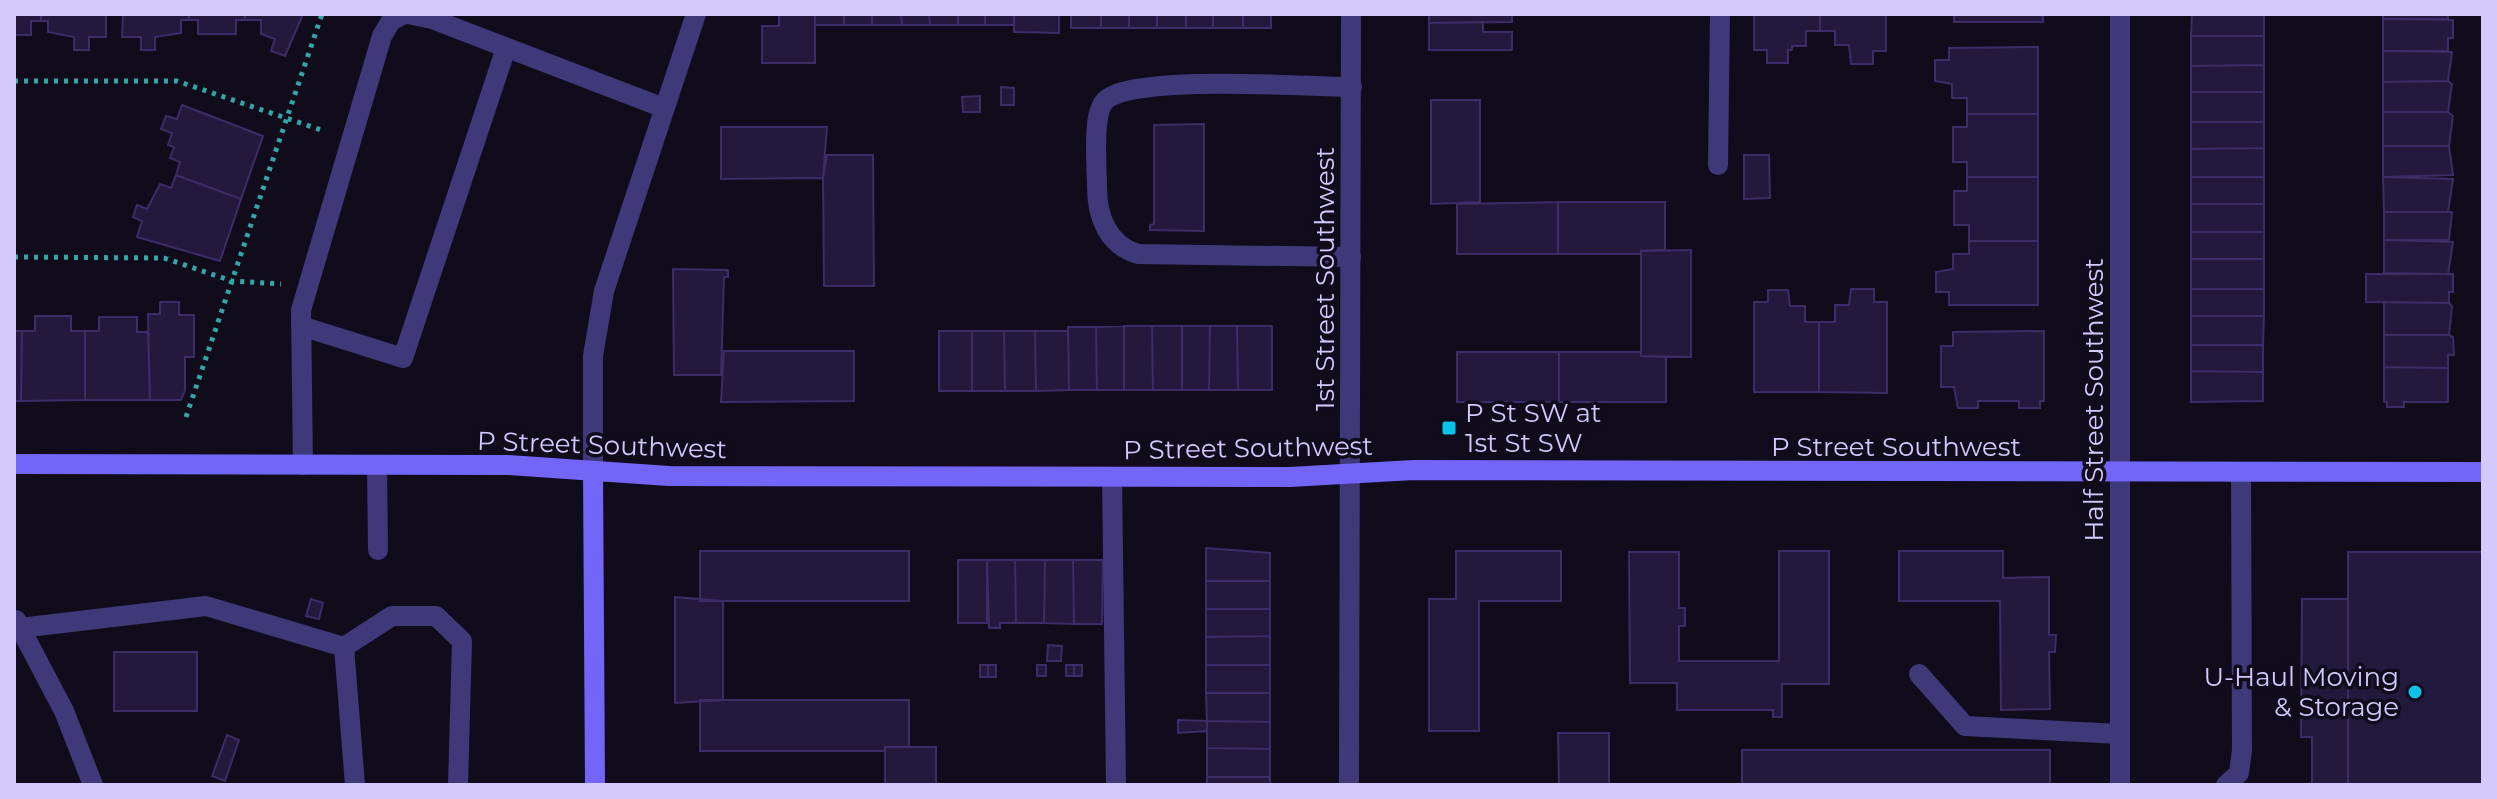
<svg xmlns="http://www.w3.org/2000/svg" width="2497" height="799" font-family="Montserrat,sans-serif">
  <rect width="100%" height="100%" fill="#100c1c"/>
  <!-- building -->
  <path fill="#22193c" stroke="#3c2c67" stroke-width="2" d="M14,14H41V21H31V35H14Z
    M41,14H106V37H89V50H74V37L48,32V21H41Z
    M123,14H189V20H181V33L155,37V50H141V37H122Z
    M189,14H245V20H236V34H198V20H189Z
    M245,14H303L285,56L271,51L275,39L261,34V20H245Z
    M779,14H815V63H762V26H779Z
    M815,14H844V25H815Z
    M844,14H872V25H844Z
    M872,14H901L902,25H872Z
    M901,14H929L930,25H902Z
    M929,14H958V25H930Z
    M958,14H985V25H958Z
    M985,14H1014V25H985Z
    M1014,14H1059V33L1014,32Z
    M1071,14H1101V28H1071Z
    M1101,14H1129V28H1101Z
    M1129,14H1157V28H1129Z
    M1157,14H1186V28H1157Z
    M1186,14H1213V28H1186Z
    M1213,14H1243V28H1213Z
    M1243,14H1271V28H1243Z
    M1429,14H1512V22L1429,23Z
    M1754,14H1820V31H1806V46H1792V50H1788V63H1767V50H1754Z
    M1820,14H1886V51H1873V64H1851L1849,45H1835V31H1820Z
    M1954,14H2043V22H1954Z
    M2192,14H2264V36H2191Z
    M2383,14H2448V19H2383Z
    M2383,19L2453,20V38H2448V51H2383Z
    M1483,22V32H1512V50H1429V23Z
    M2191,36H2264V65L2191,66Z
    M2038,47V114H1967V98H1952V84L1935,81V60H1949V48Z
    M2383,51L2452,52L2448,81L2383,82Z
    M2264,65V92H2191V66Z
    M2448,81L2452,84L2448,112H2383V82Z
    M1001,87L1014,88V105H1001Z
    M2191,92H2264V122H2191Z
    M980,96V112H963L962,97Z
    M1431,100H1480V202L1431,204Z
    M182,105L263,136L241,199L176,175L180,162L170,158L174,147L168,145L172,133L161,129L166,116L177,119Z
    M2383,112H2448L2453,116L2449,146H2383Z
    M1967,114H2038V177H1967V162H1953V127H1967Z
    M2191,122H2264V148L2191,149Z
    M1204,124V231L1150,230V225L1154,224V125Z
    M721,127H827L823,178L721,179Z
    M2383,146H2449L2453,175L2383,177Z
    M2264,148V177H2191V149Z
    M827,155H873L874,286H824L823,178Z
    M1744,155H1769L1770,198L1744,199Z
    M176,175L241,199L220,261L137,237L142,221L133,217L137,205L147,209L160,184L171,188Z
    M1967,177H2038V241H1969V225H1954V191H1967Z
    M2191,177H2264V204H2191Z
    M2383,177L2453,179L2448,212H2384Z
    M1558,202V254H1457V204Z
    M1558,202H1665V250L1641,251V254H1558Z
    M2191,204H2264V232H2191Z
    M2384,212H2452L2449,240H2384Z
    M2191,232H2264V259H2191Z
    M2384,240L2453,242L2448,274L2384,273Z
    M1969,241H2038V305H1949V292H1936V272L1953,269V254H1969Z
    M1691,250V357L1641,356V251Z
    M2191,259H2264V289H2191Z
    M673,269L728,270V277H724L721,375H674Z
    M2366,274H2453V292H2449V303L2366,302Z
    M1851,289H1874V302H1887V393L1819,392V322H1835V305H1849Z
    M2191,289H2264V316H2191Z
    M1768,290H1788L1790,306H1805V322H1819V392H1754V302H1768Z
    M160,302H179V315H194V357H185V390L181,400H150L148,314H160Z
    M2384,302L2449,303L2452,306L2449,335H2384Z
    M35,316H71V331H85V400L21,401L22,331H35Z
    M2191,316H2264L2263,345H2191Z
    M99,317H137V332H148L150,400H85V331H99Z
    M1124,326V390H1097L1096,327Z
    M1124,326H1152L1153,390H1124Z
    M1152,326H1182V390H1153Z
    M1182,326H1210L1209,390H1182Z
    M1210,326H1237L1238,390H1209Z
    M1237,326H1272V390H1238Z
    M1068,327H1096L1097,390H1069Z
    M14,331H22L21,401H14Z
    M939,331H972V391H939Z
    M972,331H1004L1005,391H972Z
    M1004,331H1035L1036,391H1005Z
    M1035,331H1068L1069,390L1036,391Z
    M2044,331V401H2040V408H2019V401H1978V408H1958L1954,387H1941V346H1953V332Z
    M2384,335H2449L2453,337L2454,355H2448V368L2384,367Z
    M2191,345H2263V372L2191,371Z
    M724,351H854V401L721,402Z
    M1457,352H1559V402H1457Z
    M1559,352H1641V356L1666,357V402H1559Z
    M2384,367L2448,368V402H2404V407H2387V402H2384Z
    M2191,371L2263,372V401L2191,402Z
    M1206,548L1270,553V581H1206Z
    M700,551H909V601H700Z
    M1456,551H1561V601H1479V731H1429V599H1456Z
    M1779,551H1829V684H1782V717H1773V710H1677V683H1630L1629,552H1679V608H1685V626H1679V661H1779Z
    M1899,551H2003V578L2049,577V635H2056L2055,652H2049L2050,709L2001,710L2000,601H1899Z
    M2348,552H2483V785H2348Z
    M958,560H987V623H958Z
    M987,560H1015L1016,623H1000V628H989Z
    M1015,560H1045L1044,623H1016Z
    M1045,560H1073L1074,624L1044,623Z
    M1073,560H1103L1102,624H1074Z
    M1206,581H1270V609H1206Z
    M675,597L723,601V700L675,703Z
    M311,599L323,603L319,619L306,616Z
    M2302,599H2348V785H2312V737H2301Z
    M1206,609H1270V636L1206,637Z
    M1270,636V665H1206V637Z
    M1048,645L1062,646L1061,661H1047Z
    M114,652H197V711H114Z
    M980,665H988V677H980Z
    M988,665H996V677H988Z
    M1037,665H1046V676H1037Z
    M1066,665H1074V676H1066Z
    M1074,665H1082V676H1074Z
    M1206,665H1270V693H1206Z
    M1206,693H1270V722L1207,721Z
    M700,700H909V747H885V751H700Z
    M1178,720L1207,721V731L1178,733Z
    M1207,721L1270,722V749L1207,748Z
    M1558,733H1609V785H1559Z
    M227,735L239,740L225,781L212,776Z
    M885,747H936V785H885Z
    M1207,748L1270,749V777H1207Z
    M1742,750H2050V785H1742Z
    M1207,777H1270V785H1207Z"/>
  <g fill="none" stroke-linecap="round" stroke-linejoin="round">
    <!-- path -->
    <path stroke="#32a7a8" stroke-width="5" stroke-dasharray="4 6" stroke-linecap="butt" d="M14,81H177L324,131
      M14,257L164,258L232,281L281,284
      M186,417L322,14"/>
    <!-- lane -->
    <path stroke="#403979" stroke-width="20" d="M408,14L432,19L664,108
      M1718,165L1720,14
      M1351,257L1138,254C1108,245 1097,217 1097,187C1097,167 1092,116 1104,102C1127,73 1309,87 1352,87
      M301,326L403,358L506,48
      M303,465L301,310L382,36L391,21L404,14
      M377,465L378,550
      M1112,477L1116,785
      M16,620L64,711L93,785
      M20,628L206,606L344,647L355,785
      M344,647L392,616H436L462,641L458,785
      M1919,674L1965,726L2120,734
      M2226,785L2239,773L2242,750L2241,472"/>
    <!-- street -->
    <path stroke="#403979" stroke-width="20" d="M593,472V356L604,291L696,14
      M1349,785L1351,14
      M2120,785V14"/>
    <!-- secondary -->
    <path stroke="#7365f8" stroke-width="20" d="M14,464L508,465L669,476L1290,477L1414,470L2483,472
      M593,472L595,785"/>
  </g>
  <!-- markers -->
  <g fill="#0bc2e7" stroke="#100c1c" stroke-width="3">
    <rect x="1441" y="420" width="16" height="16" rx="4"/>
    <circle cx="2415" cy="692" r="8"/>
  </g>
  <g text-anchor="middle" stroke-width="7" stroke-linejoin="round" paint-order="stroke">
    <!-- street labels -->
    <g font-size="26" fill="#d3c9fd" stroke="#100c1c">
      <text transform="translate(1325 279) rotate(-90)" y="9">1st Street Southwest</text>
      <text transform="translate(2094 400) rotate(-90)" y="9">Half Street Southwest</text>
      <text transform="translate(602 445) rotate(2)" y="9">P Street Southwest</text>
      <text x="1896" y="456">P Street Southwest</text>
      <text transform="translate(1248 448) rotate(-1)" y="9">P Street Southwest</text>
    </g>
    <!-- poi labels -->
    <g font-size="26" fill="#d3c9fd" stroke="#100c1c" text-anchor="start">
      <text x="1465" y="422">P St SW at<tspan x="1465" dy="30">1st St SW</tspan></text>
      <text x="2399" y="686" text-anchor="end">U-Haul Moving<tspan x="2399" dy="30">&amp; Storage</tspan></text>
    </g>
  </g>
  <!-- border -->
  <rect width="2497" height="799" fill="none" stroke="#d3c9fd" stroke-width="32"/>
</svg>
